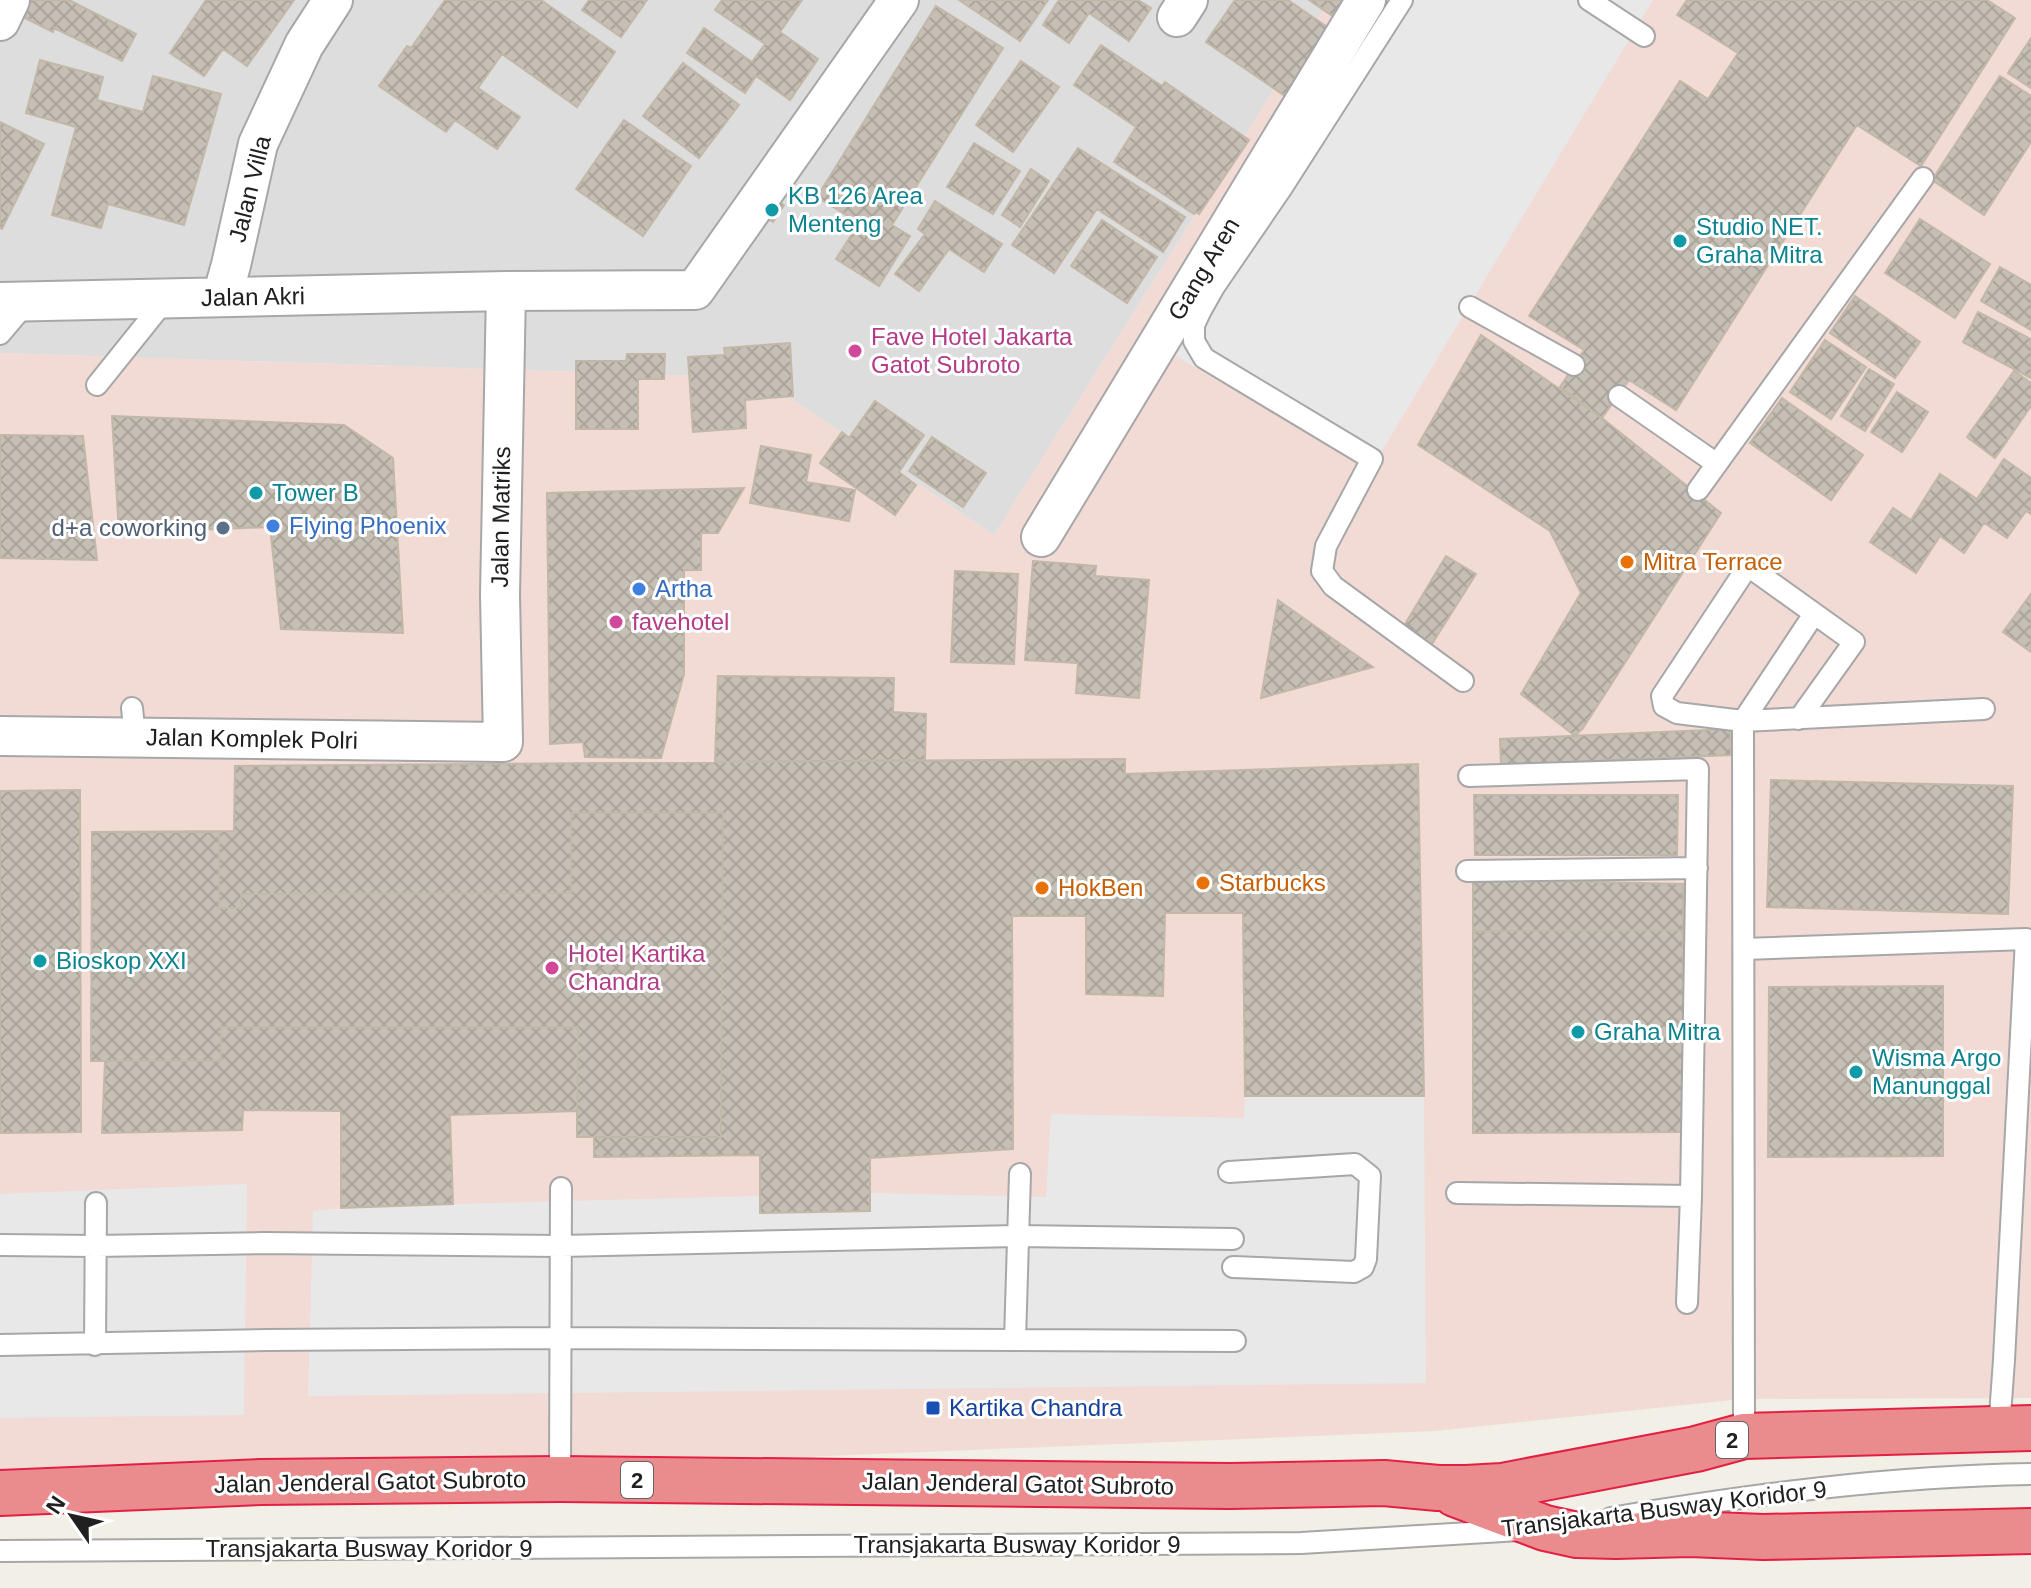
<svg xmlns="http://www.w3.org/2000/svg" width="2031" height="1588" font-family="Helvetica,sans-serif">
  <defs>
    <pattern id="building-cross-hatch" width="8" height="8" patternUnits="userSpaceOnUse" patternTransform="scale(2)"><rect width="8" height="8" fill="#c6bfb5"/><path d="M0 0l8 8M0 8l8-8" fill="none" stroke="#aaa49b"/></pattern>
  </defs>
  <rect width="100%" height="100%" fill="#f1efe6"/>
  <!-- residential -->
  <path fill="#dedddd" d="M0,0H1330L994,535L760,378L0,353Z"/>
  <!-- commercial -->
  <path fill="#f2dad5" d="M1330,0H2031V1398L1742,1399L1434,1431L0,1490V353L760,378L994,535Z"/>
  <!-- parking -->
  <path fill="#e8e8e8" d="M1385,0H1653L1371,469L1153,343Z
    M1245,1096H1424L1426,1383L308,1396L313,1211L341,1208L453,1204L870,1193L1046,1197L1051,1114L1244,1118Z
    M247,1184L244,1415L0,1418V1194Z"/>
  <!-- building -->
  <path fill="url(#building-cross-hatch)" stroke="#c3b8a8" stroke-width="2" d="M24,0H69L136,34L122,61L54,28L53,32L17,14Z
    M206,0H294L247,66L223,49L204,76L170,53Z
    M445,0H541L615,52L577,107L502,54L478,88L520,117L497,149L455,120L446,132L379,86L407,46L411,48Z
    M589,0H647L621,37L582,10Z
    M722,0H802L780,32L818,59L790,100L756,76L745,93L687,53L704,28L752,62L765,44L715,10Z
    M959,0H1048L1020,41Z
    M1059,0H1138L1151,8L1129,41L1089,13L1069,43L1043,25Z
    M1235,0H1288L1333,31L1288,98L1206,42Z
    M1309,0H1345L1334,17Z
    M1687,0H1987L2015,18L1921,166L1857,125L1676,410L1629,380L1602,418L1560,387L1584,350L1529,316L1680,81L1708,99L1738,53L1677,15Z
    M936,6L1003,48L892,225L910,236L879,286L836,259L859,223L817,197Z
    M2031,38V88L2008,73Z
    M1101,45L1162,86L1165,82L1249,140L1199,214L1196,212L1194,214L1114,162L1136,127L1074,85Z
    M40,60L103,77L97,100L143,112L153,76L221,94L184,225L108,204L101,228L52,215L76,127L26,113Z
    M1021,61L1059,87L1013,152L976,125Z
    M683,63L739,105L699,158L643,116Z
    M2000,76L2031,96V142L1984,215L1932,180Z
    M624,120L691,166L643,236L576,189Z
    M0,122L44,144L2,229L0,228Z
    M974,143L1020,171L993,214L947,187Z
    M1078,148L1185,217L1163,252L1097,209L1054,273L1012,245Z
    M1031,169L1049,181L1020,227L1002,215Z
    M770,197L784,205L773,222L759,214Z
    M935,201L1002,244L984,272L949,249L919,291L895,274L925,234L918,229Z
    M1920,219L1990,264L1955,318L1885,273Z
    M1102,220L1157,257L1127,303L1071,266Z
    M2000,267L2031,285V330L1981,301Z
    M1855,296L1920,342L1895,378L1830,333Z
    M1978,312L2031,339V378L1963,342Z
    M1481,335L1602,418L1721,513L1583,728L1575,736L1521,694L1581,593L1550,531L1418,445Z
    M1825,340L1866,367L1831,419L1790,392Z
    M790,343L793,396L745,400L746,428L693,432L688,357L725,355L724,348Z
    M627,354H665L664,379H638V429H576V361H626Z
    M1869,369L1894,384L1865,431L1841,416Z
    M2014,371L2031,383V406L1995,458L1967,437Z
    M1897,392L1928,412L1902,452L1871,432Z
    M1782,398L1863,455L1831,500L1750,443Z
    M875,401L924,435L899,472L916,485L895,515L820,463L842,432L849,438Z
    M112,416L344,425L393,458L403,633L281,629L270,527L119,533Z
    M0,435L83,436L97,560L0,558Z
    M932,437L986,473L963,507L909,471Z
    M761,446L811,455L806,482L855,490L849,521L750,503Z
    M2004,459L2031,478V514L2026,511L2007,538L1984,523L1964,553L1940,536L1916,573L1870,542L1893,508L1911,520L1940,474L1977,499Z
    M744,488L718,533H701V570H684V674L661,758L585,757L583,742L550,744L547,493Z
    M1446,556L1476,574L1430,647L1402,629Z
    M1033,561L1096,566L1095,576L1149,580L1139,698L1076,693L1078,663L1025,660Z
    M955,571L1018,574L1014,664L951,662Z
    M2031,594V652L2003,632Z
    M1278,600L1373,667L1261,698Z
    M718,676L894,678L893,712L926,714L925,760L715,762Z
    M1730,729L1731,755L1501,765L1500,739Z
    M1125,759V774L1418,764L1424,1096H1245L1243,913H1165L1163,996L1086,994V916H1012L1013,1149L870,1158V1211L760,1213V1155L594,1157V1137H577V1111L450,1115L453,1204L341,1208V1111L243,1110L242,1130L102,1133L105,1061H91L92,832L234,831L235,766Z
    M1771,780L2013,786L2008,914L1767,907Z
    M80,790L81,1132L0,1133V791Z
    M1474,795H1678L1677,855H1475Z
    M571,813H723L721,1137H577L578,1027H221V1061H91L92,832H219V908H242L241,894L571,893Z
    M1473,879L1683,884V930L1473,931Z
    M1683,930V1132L1473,1133V931Z
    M1943,986V1156L1768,1157L1769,987Z"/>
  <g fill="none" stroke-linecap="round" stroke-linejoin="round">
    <!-- lane casing -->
    <g stroke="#a7a7a7" stroke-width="24">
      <path id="lane" d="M1402,0L1281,189L1214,287L1201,310L1194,325V341L1204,358L1372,459L1326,546L1322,571L1333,586L1463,681
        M1589,0L1644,36
        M1470,307L1574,365
        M0,334L28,301
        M97,385L166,299
        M1619,396L1717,464
        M1698,490L1923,178
        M132,708L135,737
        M1799,719L1854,642L1748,566L1662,696L1664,706L1677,713L1743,721L1984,709
        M1469,776L1698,769L1691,1196L1687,1303
        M1467,871L1697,868
        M1744,949L2026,939L2004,1360L1999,1429
        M1229,1172L1355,1164L1370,1176L1366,1259L1363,1267L1354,1272L1233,1267
        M1457,1193L1691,1196
        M0,1245L96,1246L264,1243L561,1246L1017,1236L1233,1239
        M1015,1340L1020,1174
        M0,1345L268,1340L561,1338L1235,1341
        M95,1345L96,1203
        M1744,1436L1743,721L1814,614
        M560,1479L561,1188
        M1611,1518C1749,1495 1890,1476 2031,1474
        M0,1551L1301,1543L1520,1530"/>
    </g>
    <!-- street casing -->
    <g stroke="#a7a7a7" stroke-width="42">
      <path id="street" d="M1177,17L1188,0
        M0,21L10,0
        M222,297L231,265L258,144L304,45L333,0
        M0,302L506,291L695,290L899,0
        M1041,537L1366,0
        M0,736L503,742L500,595L506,291"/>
    </g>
    <!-- highway casing -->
    <g stroke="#e22044" stroke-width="48">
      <path id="highway" d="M0,1493L261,1482L560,1479L1230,1486L1384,1483L1438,1488H1466L1502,1486L1696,1449L1744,1436L2031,1428
        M1455,1494L1545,1528L1577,1535L1616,1536L1690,1534L1763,1537L2031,1531"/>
    </g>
    <!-- lane -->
    <use href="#lane" stroke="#fff" stroke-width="20"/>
    <!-- street -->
    <use href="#street" stroke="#fff" stroke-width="38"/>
    <!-- highway -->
    <use href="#highway" stroke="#ea8b8e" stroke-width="44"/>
  </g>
  <!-- markers -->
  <g fill="#0f9aa8" stroke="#fff" stroke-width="3">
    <circle cx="772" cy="210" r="8"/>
    <circle cx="1680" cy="241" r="8"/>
    <circle cx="256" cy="493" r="8"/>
    <circle cx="40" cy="961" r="8"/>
    <circle cx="1578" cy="1032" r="8"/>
    <circle cx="1856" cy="1072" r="8"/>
  </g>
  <g fill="#d1479c" stroke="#fff" stroke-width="3">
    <circle cx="855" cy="351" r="8"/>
    <circle cx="616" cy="622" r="8"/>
    <circle cx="552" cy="968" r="8"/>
  </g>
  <g fill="#3f7fe0" stroke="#fff" stroke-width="3">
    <circle cx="273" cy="526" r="8"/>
    <circle cx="639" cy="589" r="8"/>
  </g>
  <circle fill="#5c6f8a" stroke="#fff" stroke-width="3" cx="223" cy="528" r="8"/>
  <g fill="#e8710a" stroke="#fff" stroke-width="3">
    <circle cx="1627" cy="562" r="8"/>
    <circle cx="1203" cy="883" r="8"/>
    <circle cx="1042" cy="888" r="8"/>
  </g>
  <rect fill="#1a4fb4" stroke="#fff" stroke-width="3" x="925" y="1400" width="16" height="16" rx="4"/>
  <g text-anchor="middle" stroke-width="6" stroke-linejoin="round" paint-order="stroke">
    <!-- shield labels -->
    <g fill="#fff" stroke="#636363" stroke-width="2">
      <rect x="1716" y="1422" width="32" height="36" rx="6"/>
      <rect x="621" y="1462" width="32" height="36" rx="6"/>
    </g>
    <g font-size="22" font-weight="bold" fill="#202020">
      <text x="1732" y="1448">2</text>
      <text x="637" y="1488">2</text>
    </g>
    <!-- street labels -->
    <g font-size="24" fill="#202020" stroke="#fff">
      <text transform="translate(250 189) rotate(-76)" y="8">Jalan Villa</text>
      <text transform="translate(1204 269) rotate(-59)" y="8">Gang Aren</text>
      <text transform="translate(253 297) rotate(-1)" y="8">Jalan Akri</text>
      <text transform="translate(501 517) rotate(-89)" y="8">Jalan Matriks</text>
      <text transform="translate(252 739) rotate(1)" y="8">Jalan Komplek Polri</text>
      <text transform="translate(370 1482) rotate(-1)" y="8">Jalan Jenderal Gatot Subroto</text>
      <text transform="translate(1018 1484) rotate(1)" y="8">Jalan Jenderal Gatot Subroto</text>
      <text transform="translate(1664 1509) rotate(-7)" y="8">Transjakarta Busway Koridor 9</text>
      <text x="1017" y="1553">Transjakarta Busway Koridor 9</text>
      <text x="369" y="1557">Transjakarta Busway Koridor 9</text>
    </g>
    <!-- culture labels -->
    <g font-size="24" fill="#0d838f" stroke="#fff" text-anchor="start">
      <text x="788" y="204">KB 126 Area<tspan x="788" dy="28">Menteng</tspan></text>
      <text x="1696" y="235">Studio NET.<tspan x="1696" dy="28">Graha Mitra</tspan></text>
      <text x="272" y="501">Tower B</text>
      <text x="56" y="969">Bioskop XXI</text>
      <text x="1594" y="1040">Graha Mitra</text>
      <text x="1872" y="1066">Wisma Argo<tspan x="1872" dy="28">Manunggal</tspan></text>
    </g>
    <!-- hotel labels -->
    <g font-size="24" fill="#b23c85" stroke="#fff" text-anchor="start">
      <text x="871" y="345">Fave Hotel Jakarta<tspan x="871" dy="28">Gatot Subroto</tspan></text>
      <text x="632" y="630">favehotel</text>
      <text x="568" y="962">Hotel Kartika<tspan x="568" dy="28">Chandra</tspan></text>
    </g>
    <!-- shop labels -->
    <g font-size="24" fill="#366cbe" stroke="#fff" text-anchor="start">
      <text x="289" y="534">Flying Phoenix</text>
      <text x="655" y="597">Artha</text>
    </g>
    <!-- service labels -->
    <g font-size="24" fill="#4e5e75" stroke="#fff" text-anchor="end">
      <text x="207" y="536">d+a coworking</text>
    </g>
    <!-- food labels -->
    <g font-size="24" fill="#c56008" stroke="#fff" text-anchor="start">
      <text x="1643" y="570">Mitra Terrace</text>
      <text x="1219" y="891">Starbucks</text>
      <text x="1058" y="896">HokBen</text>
    </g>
    <!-- transit labels -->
    <g font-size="24" fill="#164399" stroke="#fff" text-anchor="start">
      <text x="949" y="1416">Kartika Chandra</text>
    </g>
  </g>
  <!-- north arrow -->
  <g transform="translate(72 1516) rotate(304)" stroke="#ffffff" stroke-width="6" paint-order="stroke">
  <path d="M0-6L14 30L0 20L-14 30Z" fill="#202020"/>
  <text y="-12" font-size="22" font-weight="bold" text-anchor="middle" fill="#202020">N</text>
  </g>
</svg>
